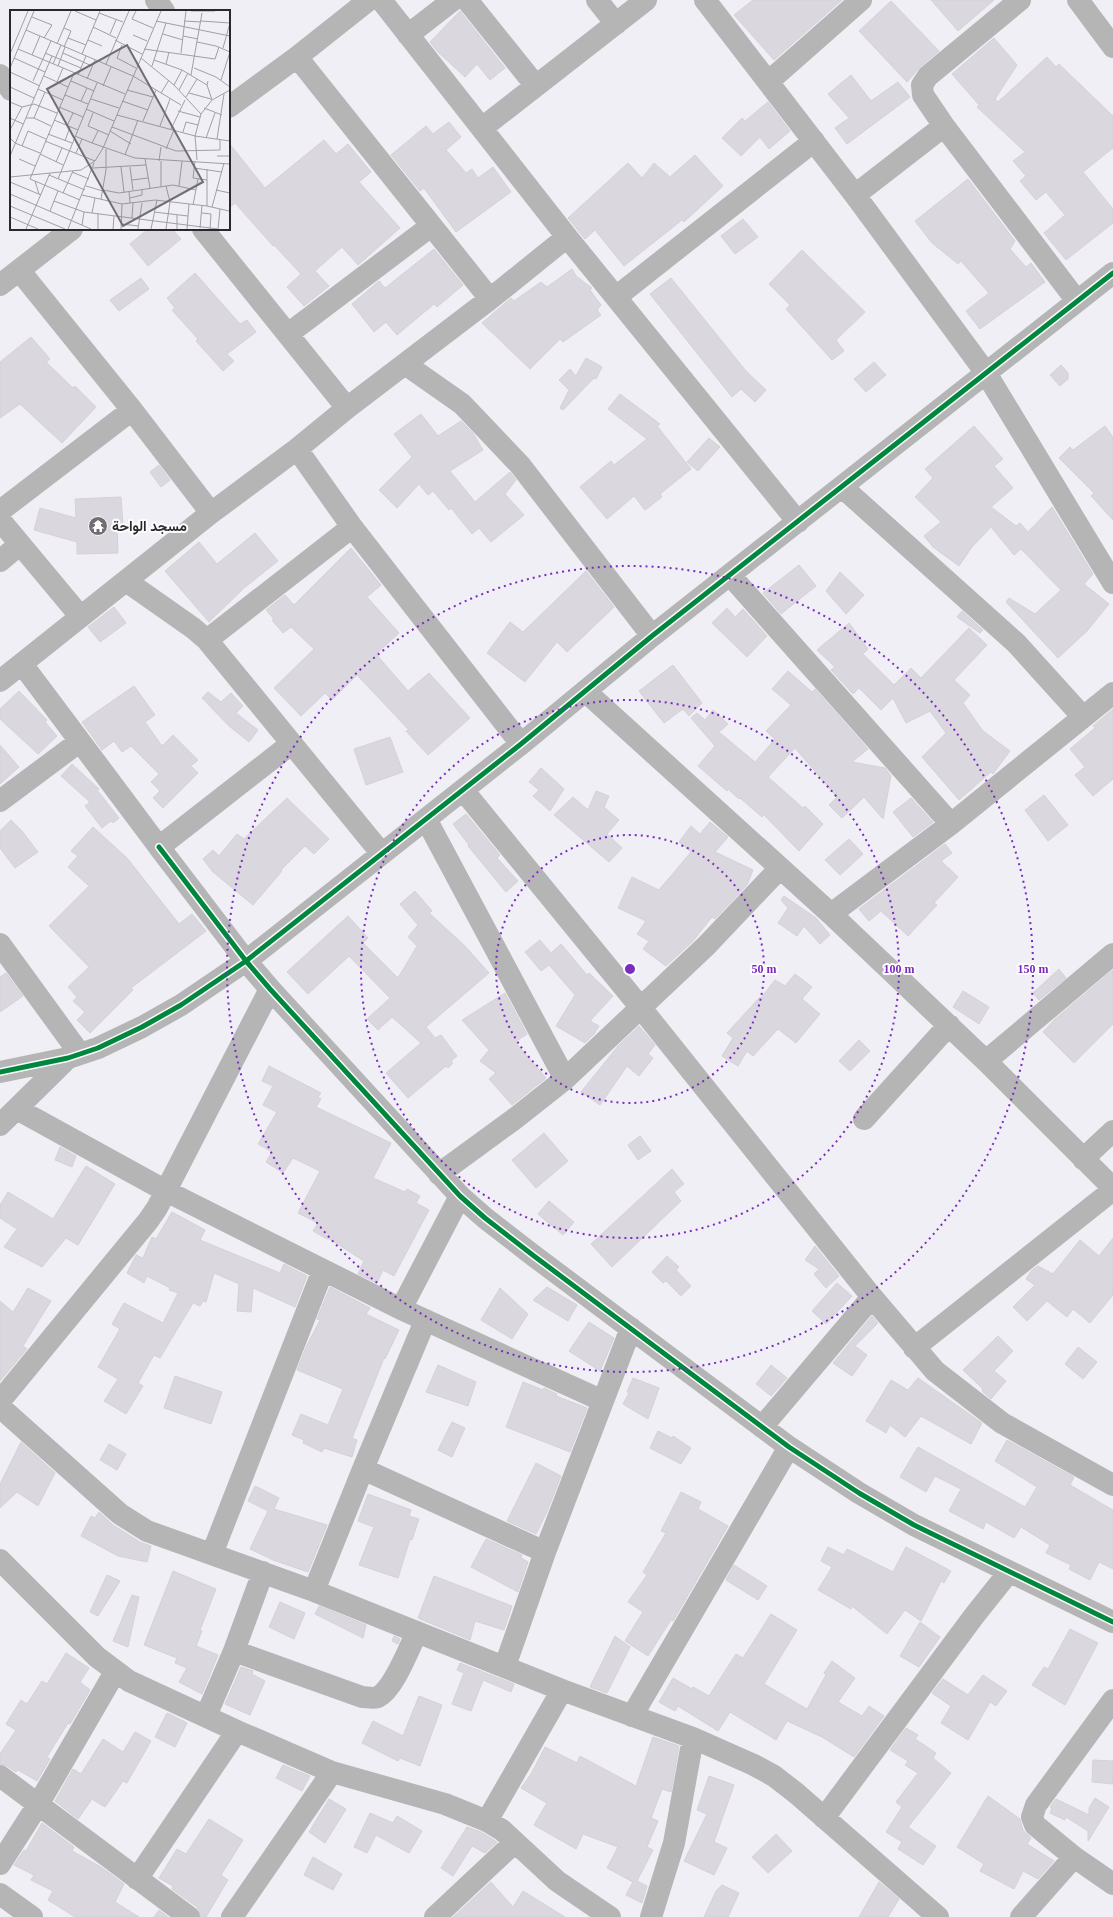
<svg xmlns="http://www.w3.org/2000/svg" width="1113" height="1917" font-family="'Times New Roman',Vazirmatn,serif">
  <rect width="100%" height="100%" fill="#f1eff6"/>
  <!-- building -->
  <path fill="#dad7df" stroke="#d4d2d8" d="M753,0H842L774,60L734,15Z
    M931,0H994L958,31Z
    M891,1L939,51L920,67L907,82L859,31Z
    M460,11L505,68L490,80L477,64L465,77L438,52L430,42Z
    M994,38L1017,65L995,99L998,102L1047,57L1056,67L1059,64L1113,116V148L1083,172L1113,209V223L1066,260L1044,233L1065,215L1046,192L1036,200L1020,181L1026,176L1013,161L1025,152L977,107L979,105L952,74Z
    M851,75L871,101L898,82L910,97L847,144L835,128L849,118L828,94Z
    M768,102L790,131L769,149L760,137L741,156L722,138L742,118L745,121Z
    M449,122L461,137L446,150L466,173L472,169L478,178L493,167L511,192L456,232L424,188L420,191L391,155L426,126L433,134Z
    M324,140L336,154L348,144L371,172L359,182L400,228L358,265L342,247L315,271L329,286L304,306L287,287L301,274L274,245L273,246L235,203L229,208V143L265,188Z
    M695,155L723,186L684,222L682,220L624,266L595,230L585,239L568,218L628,163L642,178L654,163L670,177Z
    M968,179L1015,241L1010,249L1026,267L1031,263L1045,282L980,329L966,311L989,293L961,261L958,264L932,243L915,221Z
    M743,219L758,237L735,254L721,236Z
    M148,229H172L181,239L148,266L130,244Z
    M434,249L463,285L437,307L434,304L397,335L386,322L374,332L352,304L379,281L385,288Z
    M802,250L865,312L836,340L844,351L832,360L786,309L790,305L769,284Z
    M572,269L576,276L592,288L590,290L601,305L597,310L601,315L563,342L560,339L530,369L482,323L511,298L514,301L541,282L547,287Z
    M195,273L240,324L247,320L256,332L227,354L234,361L223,371L196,341L198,339L172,310L175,308L167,298Z
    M141,278L149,289L119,311L110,300Z
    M671,278L746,371L766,390L755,402L741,389L732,397L650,294Z
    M31,337L50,359L46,362L73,388L75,386L96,407L62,443L20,404L0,418V362Z
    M586,358L602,367L596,379L594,378L563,410L560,408L569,390L559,380L570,369L576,376Z
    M874,362L886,375L866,392L854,379Z
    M1061,365L1068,373V379L1060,386L1050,375Z
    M620,394L660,424L657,426L691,469L660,494L662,497L645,510L634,496L607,519L580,487L611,461L614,465L647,439L608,409Z
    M421,414L438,436L461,421L473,433L483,450L450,471L475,502L510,472L516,480L505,494L524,515L491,542L479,528L472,534L451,508L449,510L433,491L428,495L419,484L397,508L379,490L412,457L394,434Z
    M974,426L1003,459L994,466L1013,488L991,507L1016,526L1020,523L1028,532L1052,507L1093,574L1084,584L1109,604L1087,631L1058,658L1006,602L1009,598L1035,614L1061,590L1021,549L1014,555L991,527L972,547L959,566L933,547L924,536L941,522L915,497L933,478L925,469Z
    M1105,426L1113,437V520L1091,496L1094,493L1059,458L1070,447L1073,450Z
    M709,438L720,447L698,471L687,462Z
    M159,465L170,480L161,487L150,472Z
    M121,497L123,525H117L118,553L77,554V542L34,530L40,508L76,518L75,499Z
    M255,533L278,561L244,588L209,622L165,571L199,542L217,564Z
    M351,548L381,585L367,597L399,633L376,654L408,691L429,673L470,718L428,755L406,731L409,730L357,675L332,700L325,693L301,716L274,688L314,649L291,627L283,633L272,620L274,619L266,610L285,595L294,605Z
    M799,565L816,586L781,614L763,593Z
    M586,571L614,607L567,652L557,642L525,682L487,653L510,622L523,632Z
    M840,572L864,595L846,614L826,591Z
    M114,607L126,623L100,642L88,627Z
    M727,608L735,617L743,609L767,636L747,657L712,623Z
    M962,611L983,630L980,633L957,617Z
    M849,623L868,649L863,654L894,685L911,668L921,678L969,628L987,645L954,680L970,695L963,703L983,731L1010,751L993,774L991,772L959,800L922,757L946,733L930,711L906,723L893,698L881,710L859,688L853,694L831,670L835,667L817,650Z
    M673,665L702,703L689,716L683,709L664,723L639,691Z
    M788,671L812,692L815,689L868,749L852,762L885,768L891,776L883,819L864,797L842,818L829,805L837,797L795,748L768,777L803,808L805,806L823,824L799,851L764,815L762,817L740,798L739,799L728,789L727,791L698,766L715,746L691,718L697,713L705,720L713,710L728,724L719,732L755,762L775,739L766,731L791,705L772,689Z
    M134,686L155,715L145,722L162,746L173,735L198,760L191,766L198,773L163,808L153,798L160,791L151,782L159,774L131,746L122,752L114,741L102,750L82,722Z
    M19,691L47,720L45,722L57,736L38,754L0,719V709Z
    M208,692L221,702L231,693L243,706L236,713L258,730L249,742L229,726L202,698Z
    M1113,709V779L1093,796L1075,775L1085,767L1070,749L1095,728L1093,726Z
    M390,737L403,772L366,785L354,749Z
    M0,745L19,767L0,784Z
    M72,764L99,789L97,790L119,818L113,823L111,821L102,828L85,806L90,802L61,776Z
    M541,768L564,789L550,811L533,796L539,790L529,782Z
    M596,791L609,796L604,807L619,820L607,834L622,848L609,862L554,815L573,797L588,810Z
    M1044,795L1068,825L1048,841L1025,810Z
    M287,798L329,839L314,854L305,846L281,870L282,871L253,905L213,872L203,859L213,850L219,856L237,834L244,839Z
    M911,798L933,822L913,837L893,812Z
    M466,814L500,855L497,858L518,881L506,892L468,846L469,845L453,824Z
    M11,820L22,831L38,852L15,868L0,848V831Z
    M710,822L728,837L715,852L753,870L747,885L715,919L712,917L693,941L666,966L643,949L649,941L637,934L646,921L618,908L632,877L659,890L691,852L679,842L691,826L700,834Z
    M93,827L127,858L179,924L192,914L206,931L131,988L133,990L90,1033L77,1020L85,1012L73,1001L77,997L68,987L89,967L49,926L89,886L68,867L78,856L71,851Z
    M849,839L863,854L840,875L825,860Z
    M945,844L952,853L941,861L958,877L934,903L937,905L908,936L881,911L869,921L859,909Z
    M415,891L432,911L429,913L464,945L489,973L426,1027L435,1038L441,1035L457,1056L451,1061L453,1063L448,1068L446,1066L408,1098L386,1073L421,1043L392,1017L378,1030L367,1019L390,998L349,956L308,994L287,972L348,916L368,938L363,943L398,978L417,946L408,937L418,925L400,904Z
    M784,896L816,918L830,935L820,944L804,926L797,936L778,923L788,908L781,900Z
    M540,940L551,953L561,944L587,975L589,973L613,996L590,1021L599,1026L594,1034L585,1043L556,1026L575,995L549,965L541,971L525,952Z
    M1059,969L1066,978L1039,1000L1033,993Z
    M1113,970V1024L1074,1063L1043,1032L1055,1019Z
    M6,973L23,996L0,1012V977Z
    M795,974L812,987L802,999L820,1014L796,1043L778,1029L753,1056L747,1051L738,1066L722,1056L733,1038L727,1033L760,997L761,998L775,980L785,986Z
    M963,991L989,1007L979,1024L953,1007Z
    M505,993L527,1034L515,1042L546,1078L512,1105L489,1079L496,1073L480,1061L489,1050L462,1020Z
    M639,1026L655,1045L648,1054L653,1058L639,1076L627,1066L600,1105L581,1092L618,1046Z
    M859,1040L870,1051L850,1071L839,1061Z
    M269,1066L321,1093L318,1097L321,1099L316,1107L391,1143L373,1178L405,1192L407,1189L420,1196L416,1203L429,1210L394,1276L383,1270L377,1283L358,1274L364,1261L328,1238L327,1239L313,1231L318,1223L298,1213L320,1171L293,1158L283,1173L266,1162L272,1152L258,1144L277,1112L263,1105L273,1086L262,1081Z
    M544,1133L568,1161L536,1188L512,1160Z
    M640,1136L651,1151L638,1160L628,1145Z
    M60,1147L76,1156L72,1167L55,1160Z
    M86,1166L115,1184L78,1245L66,1238L42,1267L4,1247L17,1229L0,1218V1205L8,1192L53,1219Z
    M672,1169L684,1184L674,1192L681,1201L612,1267L591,1244Z
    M549,1201L574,1222L563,1235L538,1214Z
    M172,1212L205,1230L200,1240L280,1273L284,1264L307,1276L295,1307L253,1288L251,1312L237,1311L239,1284L214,1273L206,1302L203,1301L200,1306L193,1303L160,1358L154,1355L138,1383L143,1386L126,1414L104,1401L118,1379L98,1367L120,1329L112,1324L124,1303L163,1323L178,1293L169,1290L170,1288L147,1276L144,1283L127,1273L136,1255L143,1258L152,1237L156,1239Z
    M1113,1238V1295L1090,1323L1073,1309L1067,1317L1047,1301L1027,1321L1013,1307L1035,1285L1026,1279L1032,1270L1038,1266L1053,1274L1080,1240L1099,1256Z
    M815,1246L839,1276L826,1288L814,1274L819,1269L805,1260Z
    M667,1256L679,1267L676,1270L691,1286L681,1296L666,1281L663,1283L652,1272Z
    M837,1283L852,1296L826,1324L812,1311Z
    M330,1287L370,1308L366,1314L399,1330L385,1359L384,1358L352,1438L357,1440L352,1457L324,1448L322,1452L303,1443L304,1440L292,1435L301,1414L328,1425L343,1389L297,1370L307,1345L320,1320L317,1319Z
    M547,1287L577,1305L568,1321L533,1300Z
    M28,1288L51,1301L23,1346L27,1349L0,1381V1301L13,1312Z
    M500,1288L528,1314L512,1339L481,1320Z
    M872,1316L878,1323L855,1346L867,1355L852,1376L833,1363Z
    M589,1322L614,1338L600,1371L569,1351Z
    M998,1336L1013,1351L994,1371L1006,1381L991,1399L982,1391L983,1389L963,1370Z
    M1078,1347L1097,1362L1083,1379L1065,1364Z
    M438,1365L476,1382L468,1406L426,1392Z
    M771,1365L787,1378L771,1396L756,1384Z
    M175,1376L222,1392L211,1424L164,1408Z
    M633,1378L659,1388L648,1419L623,1404L629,1393L627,1392Z
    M918,1378L982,1423L971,1444L921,1416L905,1437L890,1425L886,1433L866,1421L891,1380L908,1390Z
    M523,1382L543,1390L544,1388L557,1394L556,1396L587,1408L570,1452L506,1427Z
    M452,1422L465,1428L452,1457L438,1450Z
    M658,1431L672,1438L673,1436L691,1448L681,1464L650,1448Z
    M1007,1440L1074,1477L1070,1485L1113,1510V1569L1099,1562L1090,1580L1069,1569L1071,1565L1046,1553L1050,1545L1021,1527L1014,1538L986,1522L983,1529L949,1511L961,1489L935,1476L926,1492L900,1477L918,1447L1025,1507L1037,1487L995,1461Z
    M21,1442L55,1473L38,1506L17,1492L0,1508V1484Z
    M109,1444L126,1454L117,1470L100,1460Z
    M536,1463L561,1476L546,1514L536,1534L507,1521Z
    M255,1486L279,1498L274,1509L327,1525L308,1572L273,1560L250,1549L268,1511L248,1501Z
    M681,1492L701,1502L698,1509L728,1526L673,1621L671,1620L648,1656L625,1641L643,1612L628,1602L647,1575L643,1572L666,1533L661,1531Z
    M368,1494L411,1510L409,1516L419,1519L412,1540L410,1539L398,1578L359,1565L374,1527L358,1521Z
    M99,1512L113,1525L140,1542L151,1546L147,1562L118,1556L81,1536L91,1516L95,1518Z
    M486,1539L522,1555L521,1558L528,1562L518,1592L471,1567Z
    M828,1547L844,1555L847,1549L893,1572L906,1547L951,1571L944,1583L941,1581L921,1621L905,1610L887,1634L852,1606L851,1609L818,1590L832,1567L821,1561Z
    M734,1565L767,1586L758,1600L726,1580Z
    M173,1571L216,1589L200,1630L202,1631L196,1646L218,1655L202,1694L179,1682L187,1668L175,1663L177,1658L144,1645Z
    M107,1575L120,1581L98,1616L90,1612Z
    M434,1576L512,1606L504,1630L475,1621L470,1640L418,1618Z
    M132,1595L139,1597L128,1647L113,1641Z
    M280,1602L305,1613L294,1639L269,1627Z
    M319,1606L366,1625L363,1638L315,1614Z
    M771,1614L797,1630L764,1684L807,1709L826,1675L824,1673L832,1661L855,1678L838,1702L862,1716L869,1706L884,1716L854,1757L822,1737L787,1721L776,1740L730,1712L718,1731L678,1706L675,1711L659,1702L673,1678L692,1689L693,1687L709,1696L736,1654L743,1658Z
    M920,1622L940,1637L919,1667L900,1656Z
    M1070,1629L1098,1643L1065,1705L1032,1685L1044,1667L1048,1669Z
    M394,1636L400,1639L398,1644L392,1641Z
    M615,1636L630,1647L607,1693L590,1687Z
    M66,1653L89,1668L80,1682L90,1690L70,1724L68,1723L47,1757L50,1759L37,1781L18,1770L16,1772L7,1766L0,1764V1754L16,1730L6,1724L21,1700L27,1704L42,1681L47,1684Z
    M460,1663L514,1684L511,1692L483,1680L471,1711L452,1704L464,1673L457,1670Z
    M241,1667L253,1671L252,1674L265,1681L250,1715L225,1704Z
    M983,1675L1007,1691L996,1706L990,1702L968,1740L941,1723L951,1706L932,1693L943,1679L968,1695Z
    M419,1696L442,1705L420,1766L400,1758L398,1761L362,1743L373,1721L403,1736Z
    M167,1713L187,1723L175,1747L155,1737Z
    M906,1728L918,1735L915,1739L936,1753L933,1758L951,1773L908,1827L936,1846L923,1865L898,1849L902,1842L886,1832L902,1807L896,1802L918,1773L905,1765L908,1761L890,1750Z
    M135,1732L151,1741L127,1783L123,1781L105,1807L92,1799L78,1819L55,1801L73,1769L81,1774L103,1739L123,1752Z
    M653,1737L679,1746L671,1792L662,1789L651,1818L658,1821L647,1847L653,1850L637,1881L647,1886L642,1903L626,1895L633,1882L607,1868L618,1847L583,1834L576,1849L534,1825L547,1803L521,1788L531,1774L545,1747L577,1763L580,1756L636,1786Z
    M1093,1760L1113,1761V1784L1092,1782Z
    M283,1765L310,1776L302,1791L276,1778Z
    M709,1776L734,1785L714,1842L727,1848L714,1875L684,1861L707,1814L697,1810Z
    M988,1796L1020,1819L1023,1830L1031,1838L1027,1844L1054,1861L1038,1879L1023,1871L1014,1889L980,1871L984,1864L957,1847Z
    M1095,1798L1109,1807L1088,1841V1831L1066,1817L1065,1820L1050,1813L1052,1808L1050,1807L1056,1799L1089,1815V1808Z
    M329,1799L346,1809L325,1843L309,1832Z
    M370,1813L393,1823L397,1816L422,1831L409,1853L376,1835L367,1853L354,1847Z
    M209,1819L243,1840L221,1875L228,1880L206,1917H201L197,1907L172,1889L173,1886L159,1878L177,1849L186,1854Z
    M42,1823L74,1847L72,1851L101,1867L124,1884L115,1902L139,1917H75L48,1900L53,1891L31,1880L34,1875L14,1865L24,1850L26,1851Z
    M467,1827L481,1832L497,1842L485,1853L472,1846L453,1876L441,1868Z
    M776,1834L792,1851L768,1873L752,1857Z
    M313,1857L342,1874L333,1890L304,1875Z
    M491,1882L513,1907L523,1891L565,1917H453Z
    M879,1882L899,1899L888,1917H859Z
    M722,1885L739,1893L728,1917H704L716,1891Z
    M159,1910L168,1917H154Z"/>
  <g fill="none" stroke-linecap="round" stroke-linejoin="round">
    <!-- minor -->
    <path stroke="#b5b5b6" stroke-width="22" d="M156,0L164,11
      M381,0L567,237L798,522
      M467,0L536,86
      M597,0L616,24
      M705,0L855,195L986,373L1113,583
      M1020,0L928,76L922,85L923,95L944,126L1077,301
      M1078,0L1113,47
      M408,35L453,0
      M297,57L490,299
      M0,75L11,90
      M768,82L861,0
      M229,107L297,57L369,0
      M482,128L646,0
      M855,195L944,126
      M203,229L347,408
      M19,270L132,410L211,513
      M0,285L72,229
      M616,297L814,141
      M288,334L431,226
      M405,364L462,404L520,465L652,636
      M297,449L352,527L521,744
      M842,487L1016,643L1083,717
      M0,511L132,410
      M0,520L80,616
      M352,527L207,640L382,854
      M0,561L20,544
      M730,575L951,824
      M126,581L193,628L207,640
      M22,664L159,847L291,744
      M0,681L211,513L297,449L347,408L490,299L567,237
      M585,691L831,914L986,1061L1113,1188
      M463,790L641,1008L872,1297L935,1371L1002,1423L1113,1485
      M0,801L79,742
      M426,819L565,1079
      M159,847L246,961L270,989L460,1196L485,1218L534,1256L789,1447L859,1493L914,1525L1113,1622
      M831,914L951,824L1113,693
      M0,944L80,1054
      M986,1061L1113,954
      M0,1072L68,1058L98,1048L142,1027L181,1005L246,961L521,744L652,636L1113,273
      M17,1109L166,1191L401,1309L603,1401
      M864,1119L949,1025
      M0,1125L68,1058
      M1083,1159L1113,1131
      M439,1174L513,1120L565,1079L706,946L780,868
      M401,1309L460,1196
      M914,1348L1113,1190
      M0,1401L148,1221L157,1208L270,989
      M0,1407L120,1514L147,1531L314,1591L562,1690L693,1738L754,1765L774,1776L796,1793L938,1917
      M762,1427L872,1297
      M363,1469L545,1552
      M212,1554L323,1270
      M0,1560L97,1657L129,1681L237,1731L332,1772L445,1804L487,1821L502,1830L557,1881L610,1917
      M314,1591L363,1469L425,1321
      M234,1651L362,1697C367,1697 373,1699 378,1697C394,1689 409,1648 417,1632
      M505,1666L545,1552L631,1328
      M1113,1700L1036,1805L1032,1817L1035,1825L1074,1857L1113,1884
      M206,1716L234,1651L263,1572
      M632,1716L789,1447
      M0,1776L189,1917
      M824,1818L974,1616L1009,1572
      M487,1821L562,1690
      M0,1864L39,1803L115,1672
      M137,1879L237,1731
      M0,1894L32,1917
      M232,1917L332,1772
      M435,1917L515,1842
      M651,1917L674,1843L693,1738
      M1021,1917L1074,1857"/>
    <!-- cycleway casing -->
    <g stroke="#fcfcfe" stroke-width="8">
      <path id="cycleway" d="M159,847L246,961L270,989L460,1196L485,1218L534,1256L789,1447L859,1493L914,1525L1113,1622
        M0,1072L68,1058L98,1048L142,1027L181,1005L246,961L521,744L652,636L1113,273"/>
    </g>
    <!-- cycleway -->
    <use href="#cycleway" stroke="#00873e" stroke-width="5"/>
  </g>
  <!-- distance rings -->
  <g fill="none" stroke="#7b2cbf" stroke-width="2" stroke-dasharray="2 4">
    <circle cx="630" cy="969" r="134"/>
    <circle cx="630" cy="969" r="269"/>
    <circle cx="630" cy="969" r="403"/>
  </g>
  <!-- icons -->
  <defs>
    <g id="temple-disc" transform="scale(1)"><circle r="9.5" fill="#706e73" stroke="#fcfcfe"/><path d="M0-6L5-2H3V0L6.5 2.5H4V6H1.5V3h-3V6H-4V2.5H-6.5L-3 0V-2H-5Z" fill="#fff"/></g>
  </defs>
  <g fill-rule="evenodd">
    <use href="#temple-disc" x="98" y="526"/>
  </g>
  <g text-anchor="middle" stroke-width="4" stroke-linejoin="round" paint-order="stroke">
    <!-- poi labels -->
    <g font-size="14" font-weight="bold" fill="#2a282d" stroke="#fcfcfe" text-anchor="start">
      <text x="112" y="531">مسجد الواحة</text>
    </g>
  </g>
  <!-- overview -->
  <g transform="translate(10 10)">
    <rect width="220" height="220" fill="#f1eff6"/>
    <path fill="none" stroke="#a19fa6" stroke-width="1" d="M65,1L86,10M126,1L122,9L143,18M181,1H205M89,3L113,12M22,7L42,15L34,28M146,11L220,26M174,11L191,12M191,11L220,13M83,17L106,28M54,18L61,21L54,37M16,20L123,66L171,95M100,24L106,10M153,24L173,30M123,25L137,31M173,26L188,29M58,28L76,35M78,30L92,36M105,30L132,44M187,32L206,36L220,42M47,34L61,1M112,35L107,48L126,58M213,38L220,13M8,39L115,84M134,39L205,49L209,37M35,43L71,58M53,43L82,56M171,43L176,1M0,44L18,1M72,44L90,1M22,45L30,26M42,46L28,79L53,90M4,48L35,62M131,48L164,75L191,104M144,50L172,60L197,75M43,54L51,35M96,54L119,1M156,54L159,42M48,56L55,37M142,56L156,13M0,58L24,1M184,58L206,67L220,77M0,62L30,76M64,63L20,169L70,190M68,65L76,46M181,65L192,3M34,66L58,77M77,69L85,50M211,70L220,42M23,71L41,31M61,71L84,81M198,71L197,75L202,90M47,72L53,58M164,75L172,60M93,76L101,57M0,77L24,88M117,80L143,87M169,80L178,63M151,83L159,70M179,83L201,89M55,85L78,94M176,87L187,69M81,89L109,98M71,91L77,78M112,91L138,100M0,92L12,97L24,94L47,103M49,97L73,107M194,98L212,105M76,99L104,111M168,101L190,107M83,103L78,116L99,125M107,105L185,126L220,131M0,108L13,114M16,108H24L41,116M24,108L35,82M44,110L68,120M133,111L146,80M57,116L63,103M150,116L160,89M102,117L166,141L210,140V130M161,119L175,90M0,120L12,97M100,121L121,134M173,122L176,112L188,115M38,124L62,133M65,126L82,133L88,121M0,128L5,133L30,143M196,128L205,103M207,129L214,84M35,131L85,151M55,131L60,117M82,133L125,148L220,154M12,136L18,121L36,129M156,139L164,120M66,143L72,129M30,144L53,155M115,145L128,110M0,146L28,79M207,146H220M9,149L25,156M135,149L140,178M187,150L185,126L191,104L202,90L220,80M149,151L151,137M185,151L183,168L197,170M46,152L52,138M111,157L114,182M120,157L123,180M83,158L136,155M184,158L212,162M62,162L79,169M39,165L75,180M0,167L71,160L85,151L93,138L151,1M48,169L87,73M122,170L138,168M25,171L29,184M0,172L31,185M76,176L93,181M156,176L160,192L156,219M169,176L172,151M151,177V151M93,180L109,183L163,175L186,180M206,180L220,183M119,181L120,193M53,183L63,161M0,184L81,219M72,185L112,194L145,190L197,196L219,201M120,188L132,185V179M91,189L96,160V139M44,191L74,202L208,219M183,195L188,169M0,196L55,219M197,196V159M202,197L214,153M40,201L48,181M144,202L178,206M82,203L85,188M192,203L201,204L200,219M0,207L28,219M122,208L123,193M111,214L129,216M72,215L74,202M190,218L192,195M16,219L40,163M58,219L84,153M88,219V203M103,219L104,206M111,219L112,194M128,219L132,193M141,219L147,190M167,219V205M177,219L179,194M208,219L210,199"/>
    <path fill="#706e73" fill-opacity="0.15" stroke="#706e73" stroke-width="2" d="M117,35L193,172L113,216L37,79Z"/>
    <rect width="220" height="220" fill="none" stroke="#2a282d" stroke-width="2"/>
  </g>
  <circle cx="630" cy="969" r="6" fill="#7b2cbf" stroke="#fcfcfe" stroke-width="2"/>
  <g font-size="12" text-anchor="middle" font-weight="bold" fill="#7b2cbf" stroke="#fcfcfe" stroke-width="4" stroke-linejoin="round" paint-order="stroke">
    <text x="764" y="973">50 m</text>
    <text x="899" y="973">100 m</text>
    <text x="1033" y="973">150 m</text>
  </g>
</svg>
